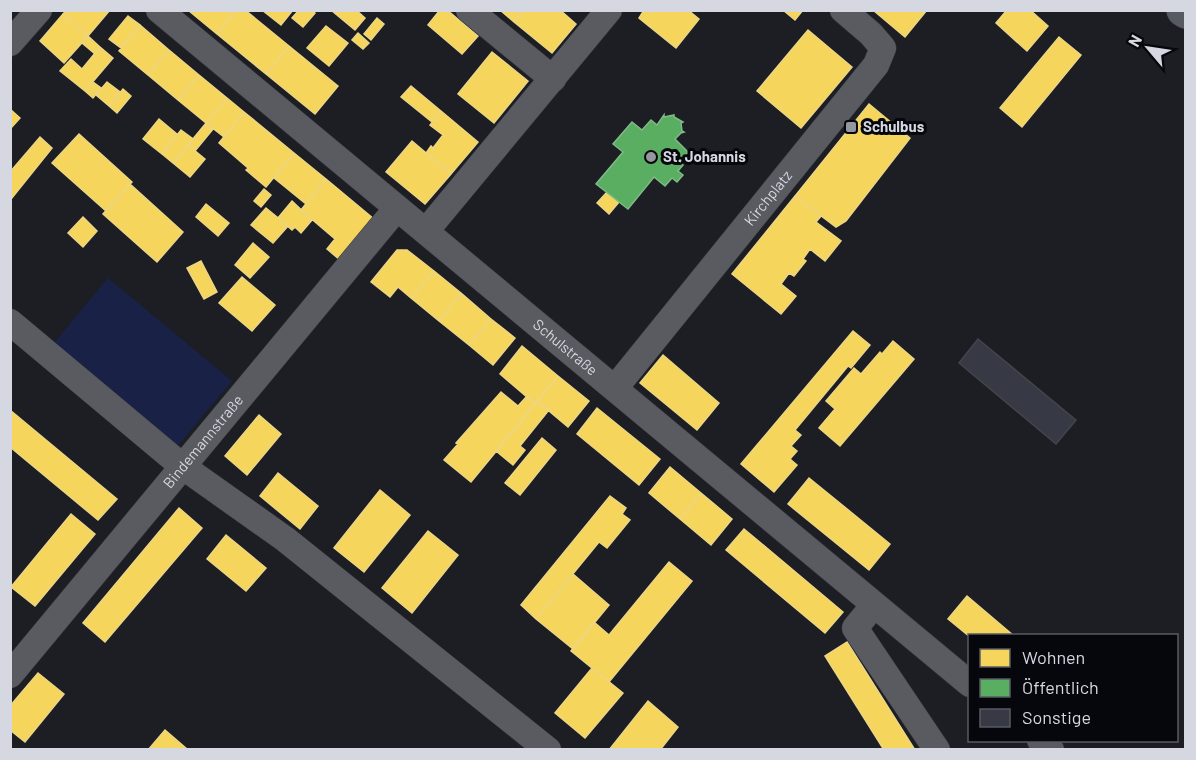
<svg xmlns="http://www.w3.org/2000/svg" width="1196" height="760" font-family="Barlow,sans-serif">
  <rect width="100%" height="100%" fill="#1c1e24"/>
  <!-- green -->
  <path fill="#192147" d="M108,278L232,381L175,449L49,349Z"/>
  <!-- homes -->
  <path fill="#f6d55c" stroke="#ecd684" stroke-width="1.5" d="M67,10H110L88,36L63,14Z
    M188,10H237L217,34Z
    M237,10H245L289,46L266,74L217,34Z
    M262,10H293L281,25Z
    M299,10H311L315,13L303,27L292,18Z
    M331,10H356L365,18L355,30Z
    M440,10H447L478,36L462,54L428,25Z
    M500,10H524L514,22Z
    M524,10H560L576,24L552,53L514,22Z
    M644,10H688L699,19L676,48L639,18Z
    M783,10H803L795,20Z
    M873,10H927L905,37Z
    M1007,10H1030L1048,26L1027,51L996,23Z
    M63,14L88,36L64,63L40,41Z
    M128,16L140,25L121,48L109,39Z
    M377,18L384,24L371,40L364,34Z
    M140,25L169,50L148,75L119,51Z
    M326,26L348,43L329,66L307,48Z
    M808,30L852,67L801,128L757,91Z
    M358,33L369,43L363,49L352,40Z
    M88,36L100,47L95,54L82,43Z
    M1059,37L1081,55L1022,127L1000,108Z
    M289,46L338,86L315,114L266,74Z
    M100,47L113,58L85,91L60,71L71,59L82,69Z
    M169,50L199,75L178,100L148,75Z
    M492,52L528,81L494,123L458,94Z
    M199,75L227,98L206,123L178,100Z
    M93,82L101,88L93,98L85,91Z
    M107,82L120,92L109,106L96,95Z
    M411,86L441,111L432,122L401,97Z
    M123,89L131,96L117,113L109,106Z
    M227,98L244,112L224,137L206,123Z
    M869,104L910,138L846,221L836,227L795,196Z
    M10,109L20,118L10,129Z
    M441,111L478,142L451,174L426,153L431,146L433,148L443,135L430,125Z
    M244,112L294,153L266,187L246,170L248,168L219,143Z
    M159,119L177,134L162,154L143,139Z
    M206,123L213,129L195,151L188,145Z
    M181,130L193,139L173,163L162,154Z
    M79,134L132,182L106,211L52,163Z
    M40,137L52,148L12,198L10,196V172Z
    M412,141L451,174L425,204L386,172Z
    M188,145L205,159L190,177L173,163Z
    M294,153L326,179L306,204L274,178Z
    M326,179L374,219L340,260L327,249L335,239L301,210Z
    M130,184L183,232L157,262L103,214Z
    M264,189L271,195L261,207L254,201Z
    M607,192L619,202L609,214L597,203Z
    M795,196L821,216L816,222L841,241L825,261L810,249L803,259L806,261L794,276L789,273L781,284L796,296L781,314L732,274Z
    M292,201L312,220L301,233L295,227L292,230L278,218Z
    M206,204L229,223L218,236L196,217Z
    M266,208L288,226L273,243L251,225Z
    M83,217L97,231L83,247L68,233Z
    M253,243L269,257L250,278L235,265Z
    M397,250H407L434,271L411,298L398,287L390,297L371,282Z
    M201,261L217,292L204,299L187,268Z
    M434,271L461,293L439,321L411,298Z
    M242,277L275,305L252,331L219,303Z
    M461,293L491,319L469,345L439,321Z
    M491,319L515,338L493,365L469,345Z
    M853,331L870,345L851,368L848,366L795,430L801,435L791,446L797,451L790,459L797,465L774,492L741,464Z
    M893,341L914,359L840,446L819,428L835,409L826,401L854,368L861,374L880,352L882,354Z
    M522,346L558,376L535,404L500,374Z
    M663,355L719,403L697,430L640,383Z
    M558,376L589,401L568,427L537,401Z
    M501,392L518,406L527,396L535,404L471,482L444,460L458,444L456,443Z
    M537,401L549,410L520,446L525,450L513,465L496,451Z
    M597,408L660,459L639,485L577,434Z
    M10,410L117,499L98,520L10,447Z
    M259,415L281,434L247,475L225,456Z
    M542,438L556,450L520,495L505,483Z
    M670,467L701,493L680,519L649,493Z
    M278,473L318,506L300,529L260,496Z
    M809,478L890,544L869,570L788,504Z
    M380,490L410,515L364,572L334,548Z
    M701,493L732,519L711,545L680,519Z
    M610,496L626,508L622,514L630,520L607,548L599,542L536,619L521,605Z
    M179,508L202,528L105,642L83,623Z
    M71,514L95,534L35,606L11,587Z
    M744,529L843,612L825,633L726,550Z
    M428,531L458,555L412,613L382,588Z
    M226,535L266,568L246,591L207,559Z
    M669,562L692,581L609,682L571,651L594,622L609,635Z
    M573,574L609,605L573,649L536,619Z
    M967,596L1014,636H970V637L948,619Z
    M847,642L915,750H884L825,656Z
    M592,668L623,693L585,738L555,713Z
    M38,673L64,694L25,742L10,730V706Z
    M648,701L678,727L660,750H609Z
    M165,730L187,749L186,750H148Z"/>
  <!-- public -->
  <path fill="#5aae61" stroke="#7fbb87" stroke-width="1.5" d="M664,115V117L674,115V117L683,122L681,123L682,131L684,132L681,133L675,139L688,152L680,162L683,165L678,171L683,175L677,182L672,178L665,186L654,177L628,209L596,184L623,152L613,144L632,122L642,130L651,120L657,125Z"/>
  <!-- building -->
  <path fill="#373a45" stroke="#44454b" stroke-width="1.5" d="M978,339L1076,420L1056,444L959,363Z"/>
  <g fill="none" stroke-linecap="round" stroke-linejoin="round">
    <!-- minor casing -->
    <g stroke="#383a3f" stroke-width="27">
      <g id="minor">
        <path id="s1" d="M159,10L970,684"/>
        <path d="M469,10L553,79"/>
        <path d="M10,43L39,10"/>
        <path d="M426,231L609,10"/>
        <path d="M10,322L182,466L285,539L548,750"/>
        <path id="s2" d="M615,388L876,65L883,48L871,34L843,10"/>
        <path d="M874,605L855,628L937,750"/>
        <path id="s3" d="M10,675L397,208"/>
        <path d="M1040,740L1051,750"/>
      </g>
    </g>
    <!-- major casing -->
    <g stroke="#383a3f" stroke-width="34">
      <path id="major" d="M1183,10L1186,12"/>
    </g>
    <!-- minor -->
    <use href="#minor" stroke="#595b61" stroke-width="26"/>
    <!-- major -->
    <use href="#major" stroke="#575a61" stroke-width="33"/>
  </g>
  <!-- markers -->
  <g fill="#94979f" stroke="#05070c" stroke-width="2">
    <rect x="845" y="121" width="12" height="12" rx="3"/>
    <circle cx="651" cy="157" r="6"/>
  </g>
  <g text-anchor="middle" stroke-width="6" stroke-linejoin="round" paint-order="stroke">
    <!-- poi labels -->
    <g font-size="15" font-weight="bold" fill="#d5d8e1" stroke="#05070c" text-anchor="start">
      <text x="863" y="132">Schulbus</text>
      <text x="663" y="162">St. Johannis</text>
    </g>
    <!-- street labels -->
    <g font-size="15" fill="#d5d8e1" stroke="#05070c">
      <text dy="5" stroke="none"><textPath href="#s2" startOffset="244">Kirchplatz</textPath></text>
      <text dy="5" stroke="none"><textPath href="#s1" startOffset="528">Schulstraße</textPath></text>
      <text dy="5" stroke="none"><textPath href="#s3" startOffset="303">Bindemannstraße</textPath></text>
    </g>
  </g>
  <!-- border -->
  <rect width="1196" height="760" fill="none" stroke="#d5d8e1" stroke-width="24"/>
  <!-- legend -->
  <rect x="968" y="634" width="210" height="108" fill="#05070c" stroke="#585b61" stroke-width="1.5"/>
  <rect x="980" y="649" width="30" height="18" fill="#f6d55c" stroke="#585b61" stroke-width="1.5"/>
  <text x="1022" y="664" font-size="18" fill="#d5d8e1">Wohnen</text>
  <rect x="980" y="679" width="30" height="18" fill="#5aae61" stroke="#585b61" stroke-width="1.5"/>
  <text x="1022" y="694" font-size="18" fill="#d5d8e1">Öffentlich</text>
  <rect x="980" y="709" width="30" height="18" fill="#373a45" stroke="#585b61" stroke-width="1.5"/>
  <text x="1022" y="724" font-size="18" fill="#d5d8e1">Sonstige</text>
  <!-- north arrow -->
  <g transform="translate(1148 48) rotate(299)" stroke="#05070c" stroke-width="4.5" paint-order="stroke">
  <path d="M0-4.5L10 22L0 15L-10 22Z" fill="#d5d8e1"/>
  <text y="-9" font-size="16" font-weight="bold" text-anchor="middle" fill="#d5d8e1">N</text>
  </g>
</svg>
